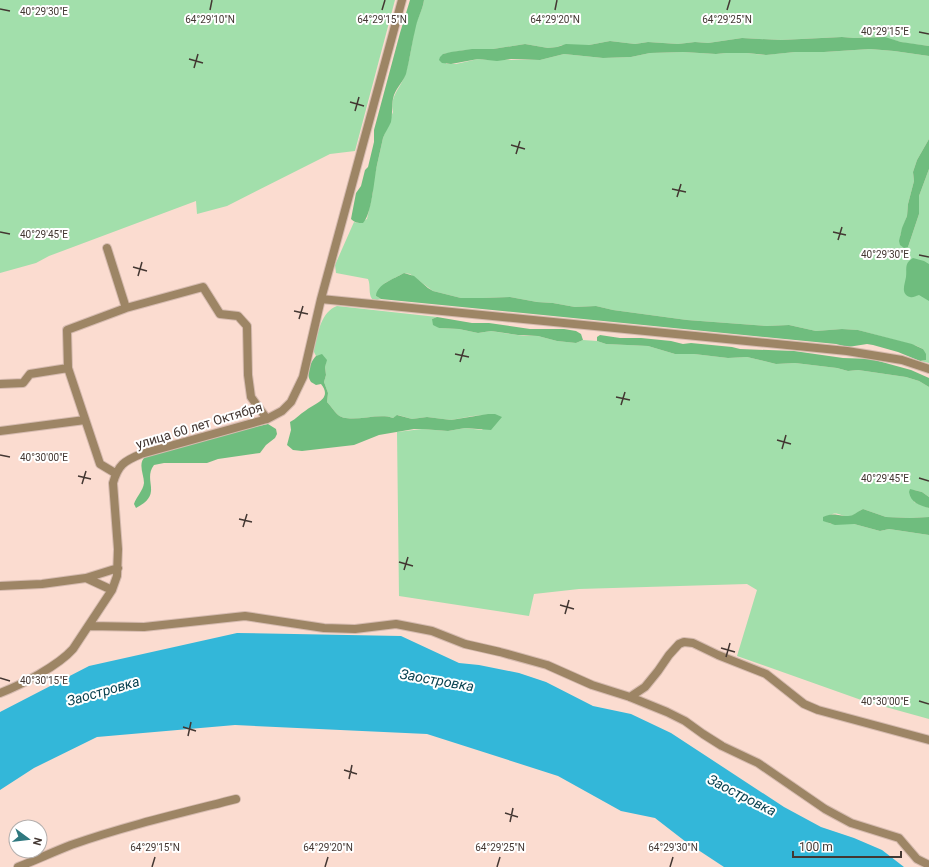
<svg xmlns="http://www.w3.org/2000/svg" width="929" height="867" font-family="Roboto,sans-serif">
  <rect width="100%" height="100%" fill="#fbdcd0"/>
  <!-- green -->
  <path fill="#a2dfab" d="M0,0H395L355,151L330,154L227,206L197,214L196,201L49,256L36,263L0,273Z
    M424,0H929V46L905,43L881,37L854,38L841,37L781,40L742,38L708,43L695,42L678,44L648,42L635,44L610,41L589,45H562L557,47L548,48L525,44L493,49L465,50L443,54L446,64H456L478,59L487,60H540L564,54L603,58L631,57L650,53L683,52L716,54L726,53H747L765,55L795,52H824L870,49L894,51L929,56V139L917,160L913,172L914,181L908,204L907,216L900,236L908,247L919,214V196L929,169V363L920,361L926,360L923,349L917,346L858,330L842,329L816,331L789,325L767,326L687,320L613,310L596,306L575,307L553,303L537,302L510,297L483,298H461L433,291L410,274L404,273L385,283L376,296L381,299L377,300L372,299C368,293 371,286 368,279L336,273L335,265L354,222L358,223L367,219L373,192V183L383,138L393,112C389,96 401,88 405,75C410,59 412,43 415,26C418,17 423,9 424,0Z
    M337,306L437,317L432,319L439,328L459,329L478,333L491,331L524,336H538L557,341L576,343L583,340L597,341L606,344L648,346L675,354H694L728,358L747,357L776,364L795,363L837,368L848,371L858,370L906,377L919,381L929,387V497L922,492L914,490V502L929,508V517L910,518L886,517L863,509C859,511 855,515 851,516C837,518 839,507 823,520L831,524H854L880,531L889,529L929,535V719L864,701L737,656L757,590L747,584L579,589L534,594L529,616L399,596L397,432L422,429L448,431L465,428L482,430L495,414L473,416L451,420L427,417L412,419L398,415L393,418C377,412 348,425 337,414C334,411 331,406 327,402L328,393L324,382L326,375L325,367L326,360L322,355L316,356L314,352V347C319,331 321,312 337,306Z"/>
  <!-- forest -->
  <path fill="#6fbd7e" d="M410,0H424C423,9 418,17 416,26C412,42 410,58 406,74C403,82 397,87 394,95C391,104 393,112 391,122C389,127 385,132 383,138C381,147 379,156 377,165C374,179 372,214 363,223C358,223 355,223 351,219L356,193L361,186L365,170L368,167L374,142V130L400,33Z
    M842,37L854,38L885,37L901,42L929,46V56L894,51L870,49L824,52H795L766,55L747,53H726L716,54L683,52L650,53L631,57L603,58L564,54L540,60L511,59L497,61L478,59L451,64L442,63L439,60L440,57L443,54L451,52L472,49H493L525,44L548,48L557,47L566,44L589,45L610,41L635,44L648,42L678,44L695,42L708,43L742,38L781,40Z
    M929,139V169L919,196V214L908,247L904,248L900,245L899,241L902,228L907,216L908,204L914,181L913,172L917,160Z
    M913,258L924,261L929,264V301L919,295C915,296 913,298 910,297C900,294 905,284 906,277C907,269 904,263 913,258Z
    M404,273L414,276L428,288L433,291L461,298H483L510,297L537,302L553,303L575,307L596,306L613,310L687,320L767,326L789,325L816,331L842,329L858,330L912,344L923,349L926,354V360L920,361L898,352L873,345L867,344L848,347L836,344L381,299L376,296C377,284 394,279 404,273Z
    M437,317L472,323H489L530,329H564L576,331L581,334L583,340L576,343L557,341L538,336L518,335L491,331L478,333L459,329L439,328L433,325L432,319Z
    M600,335L620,338H641L671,341L683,344L691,343L732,347L740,349L794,351L843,358L871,359L911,370L929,378V387L919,381L906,377L858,370L848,371L837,368L795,363L776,364L747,357L728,358L694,354H675L648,346L606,344L597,341V337Z
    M322,354L327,360L325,367L326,375L324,382L328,393L327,402C331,406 334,411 337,414C348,425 377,412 393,418L397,415L412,419L427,417L451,420L488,414H495L502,417L491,430L465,428L448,431L422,429H414L379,435L354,445L302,451L293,450L287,445L291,430L290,422C296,419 300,414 305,411C315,403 333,399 321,384L316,385L311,382C305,373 310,363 316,356Z
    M268,424L276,429L277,434L275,438L266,445L260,453L218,459L207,463H164L154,465C142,481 164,494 136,508L134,504C136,497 143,491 144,483C144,474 137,463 146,456L235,431Z
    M910,489L922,492L929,497V508C919,505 911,503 909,492Z
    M863,509L886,517L910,518L929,517V535L889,529L880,531L854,524L835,525L823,521V517C835,512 837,516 848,516C854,516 858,511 863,509Z"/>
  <!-- water -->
  <path fill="#33b7d9" d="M237,633L401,636L459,663L479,665L519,673L546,682L593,706L631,714L671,733L784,807L821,827L854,838L882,850L904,867H724L686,842L655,818L621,811L558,776L427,734L235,725L97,737L34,768L0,790V712L89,666Z"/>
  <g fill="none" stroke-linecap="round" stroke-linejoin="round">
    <!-- minor casing -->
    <g stroke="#d6bbb0" stroke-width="10">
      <path id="minor" d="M107,248L126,308L67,330L68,368L100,464L115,473
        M321,299L847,351L902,360L929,369
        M126,308L203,287L220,314L238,316L247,326L248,375L251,397L267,419
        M0,384L23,383L30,374L68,368
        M0,431L85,420
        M86,578L118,568
        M0,586L42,584L86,578L112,590
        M89,626L144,627L245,616L324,628L355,629L396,624L432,631L465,644L500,652L547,665L592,685L630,697L667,712L685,721L703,734L722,746L758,763L825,809L851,823L899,838L917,859L929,865
        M0,693C21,685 58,666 73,649L112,590L117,576L118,549L113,483C118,465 124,461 141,454L267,419L282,411L291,402L303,377L321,299L402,0
        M630,697L645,687L658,671L669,655L679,644L684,642L693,643L718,655L766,674L804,704L818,710L929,740
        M18,867C36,860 53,852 71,845C125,826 181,813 236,799"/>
    </g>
    <!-- minor -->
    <use href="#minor" stroke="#9d8565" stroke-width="8"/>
  </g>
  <!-- ticks -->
  <path fill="none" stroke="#433732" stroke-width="1.5" d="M0,9L10,11M210,10L212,0M382,10L385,0M555,10L557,0M727,10L730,0M919,32L929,34M189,59L203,63M194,68L198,54M350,102L364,106M355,111L359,97M511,145L525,149M516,154L520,141M672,189L686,192M677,197L681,184M0,232L10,234M833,232L846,235M838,240L842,227M919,255L929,257M133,267L147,271M138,276L142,262M294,311L308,314M299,319L303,306M455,354L469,357M460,362L464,349M616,397L630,400M621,405L625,392M777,440L791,444M782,449L786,435M0,455L10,457M78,476L91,479M919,478L929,481M82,484L86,471M239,519L252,522M243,527L247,514M399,562L413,566M404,570L408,557M560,605L574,609M565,614L569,600M721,648L735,652M726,657L730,643M0,678L10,681M919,701L929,704M183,727L196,731M188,736L191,722M344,770L357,774M349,779L352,765M505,813L518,817M510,822L513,808M152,867L155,857M325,867L328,857M497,867L500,857M670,867L673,857"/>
  <g text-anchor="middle" stroke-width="4" stroke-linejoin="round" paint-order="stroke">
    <!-- street labels -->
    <g font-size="13" fill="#433732" stroke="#fff">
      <text transform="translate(199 425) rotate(-17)" y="5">улица 60 лет Октября</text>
    </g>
    <!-- water labels -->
    <g font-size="14" font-style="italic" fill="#094250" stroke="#fff">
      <text transform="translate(437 680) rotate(10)" y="5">Заостровка</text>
      <text transform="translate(103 691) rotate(-16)" y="5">Заостровка</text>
      <text transform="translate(742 795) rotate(27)" y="5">Заостровка</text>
    </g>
  </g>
  <g font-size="10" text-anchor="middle" fill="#433732" stroke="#fff" stroke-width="4" stroke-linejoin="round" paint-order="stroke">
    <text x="44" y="15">40°29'30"E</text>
    <text x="210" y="23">64°29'10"N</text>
    <text x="382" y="23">64°29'15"N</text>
    <text x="555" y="23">64°29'20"N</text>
    <text x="727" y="23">64°29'25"N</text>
    <text x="885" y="35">40°29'15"E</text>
    <text x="44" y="238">40°29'45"E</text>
    <text x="885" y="258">40°29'30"E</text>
    <text x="44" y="461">40°30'00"E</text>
    <text x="885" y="482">40°29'45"E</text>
    <text x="44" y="684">40°30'15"E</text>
    <text x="885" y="705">40°30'00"E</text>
    <text x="155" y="851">64°29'15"N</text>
    <text x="328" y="851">64°29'20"N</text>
    <text x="500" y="851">64°29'25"N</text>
    <text x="673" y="851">64°29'30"N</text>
  </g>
  <!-- north arrow -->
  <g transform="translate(28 839) rotate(105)"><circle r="19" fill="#ffffff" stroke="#b4afad"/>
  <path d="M0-3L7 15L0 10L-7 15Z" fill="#2f787f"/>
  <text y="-6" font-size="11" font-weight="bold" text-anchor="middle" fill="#433732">N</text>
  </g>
  <!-- scale -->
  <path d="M793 851v6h108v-6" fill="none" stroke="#433732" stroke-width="2"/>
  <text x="799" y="851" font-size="12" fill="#433732" stroke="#ffffff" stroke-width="3" paint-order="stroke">100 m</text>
</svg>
